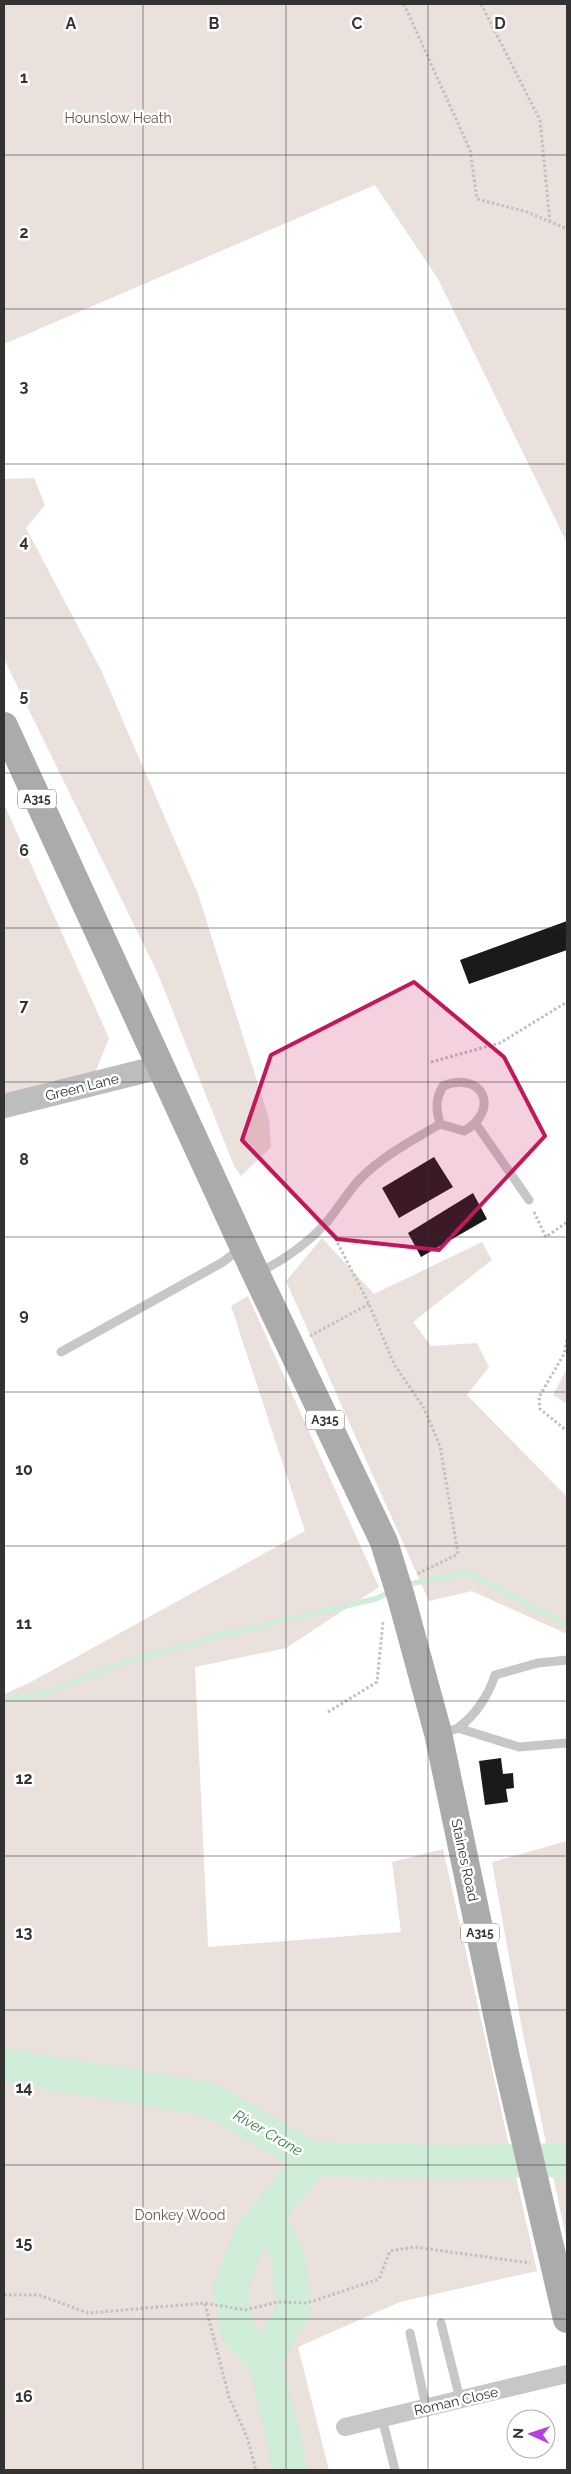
<svg xmlns="http://www.w3.org/2000/svg" width="571" height="2474" font-family="Raleway,sans-serif">
  <rect width="100%" height="100%" fill="#fff"/>
  <!-- green -->
  <path fill="#eae0dc" d="M4,4H567V543L438,279L375,185L4,344Z
    M34,478L45,505L26,528L101,670L198,894L269,1119L271,1147L241,1176L234,1166L158,974L4,659V479Z
    M4,804L109,1038L96,1071L4,1094Z
    M322,1238L374,1294L482,1242L492,1260L413,1322L431,1346L477,1343L489,1367L467,1395L567,1497V1634L472,1591L429,1601L286,1281Z
    M248,1296L379,1587L286,1648L195,1667L208,1947L401,1932L392,1862L443,1849L537,2271L400,2302L298,2347L329,2470L4,2469V1694L29,1683L305,1531L231,1306Z
    M567,1368V1404L553,1395Z
    M567,1841V2242L522,2029L492,1862Z"/>
  <g fill="none" stroke-linecap="round" stroke-linejoin="round">
    <!-- stream -->
    <path stroke="#d0edd7" stroke-width="5.5" d="M406,1585L466,1572L567,1625
      M4,1700L42,1694L126,1662L221,1635L375,1599L391,1592"/>
    <!-- river -->
    <path stroke="#d0edd7" stroke-width="34" d="M4,2065L209,2099L313,2159L450,2162L567,2160
      M265,2216L286,2250L295,2307L265,2360
      M290,2470L265,2360L238,2333L230,2290L250,2235L313,2159"/>
  </g>
  <!-- building -->
  <path fill="#1a1a1a" d="M567,921V950L469,984L460,960Z
    M434,1157L453,1187L399,1218L382,1188Z
    M473,1193L487,1219L421,1257L408,1233Z
    M501,1758L503,1774L513,1773L514,1788L506,1789L508,1802L485,1805L479,1761Z"/>
  <g fill="none" stroke-linecap="round" stroke-linejoin="round">
    <!-- path -->
    <path stroke="#c0c0c0" stroke-width="3" stroke-dasharray="2.5 2.5" stroke-linecap="butt" d="M404,4L470,150L477,199L527,212L567,229
      M481,4L540,120L550,222
      M431,1062L500,1043L567,1002
      M534,1212L546,1237L567,1222
      M333,1234L369,1304L394,1364L424,1408L440,1446L458,1554L417,1574
      M310,1336L369,1304
      M567,1340L564,1354L539,1397L540,1409L567,1431
      M328,1712L377,1682L383,1622
      M4,2295H39L88,2313L205,2303L245,2310L278,2302L307,2303L379,2279L390,2251L414,2247L530,2263
      M205,2304L229,2397L247,2437L256,2470"/>
    <!-- lane -->
    <path stroke="#c7c7c7" stroke-width="9" d="M476,1124L529,1200
      M258,1273C284,1260 306,1245 326,1223C338,1209 348,1191 361,1178C384,1155 413,1140 440,1124C436,1109 435,1100 443,1086C483,1070 501,1110 464,1131L440,1124
      M61,1352L223,1262L241,1248
      M458,1728L519,1747L567,1743
      M440,1732C446,1731 455,1731 459,1727C476,1715 489,1694 495,1675L538,1663L567,1660
      M441,2323L460,2399
      M410,2333L426,2407
      M382,2418L395,2470"/>
    <!-- street -->
    <path stroke="#c7c7c7" stroke-width="18" d="M345,2427L567,2374"/>
    <!-- secondary -->
    <path stroke="#bdbdbd" stroke-width="24" d="M4,1106L160,1067"/>
    <!-- primary -->
    <path stroke="#ababab" stroke-width="28" d="M4,726L256,1274L384,1542L401,1597L438,1733L507,2062L567,2319"/>
  </g>
  <!-- marked area -->
  <path fill="#c2185b" fill-opacity="0.2" stroke="#c2185b" stroke-width="4" stroke-linejoin="round" d="M414,982L504,1057L545,1136L439,1250L337,1239L242,1140L271,1055Z"/>
  <!-- grid -->
  <path fill="none" stroke="#333" stroke-width="1" stroke-opacity="0.55" d="M143,4V2470M286,4V2470M428,4V2470M4,155H567M4,309H567M4,464H567M4,618H567M4,773H567M4,928H567M4,1082H567M4,1237H567M4,1392H567M4,1546H567M4,1701H567M4,1856H567M4,2010H567M4,2165H567M4,2319H567"/>
  <g text-anchor="middle" stroke-width="5" stroke-linejoin="round" paint-order="stroke">
    <!-- shield labels -->
    <g fill="#fff" stroke="#707070" stroke-width="1">
      <rect x="18" y="789.5" width="38" height="19" rx="4"/>
      <rect x="306" y="1410.5" width="38" height="19" rx="4"/>
      <rect x="461" y="1923.5" width="38" height="19" rx="4"/>
    </g>
    <g font-size="12" font-weight="bold" fill="#333">
      <text x="37" y="803">A315</text>
      <text x="325" y="1424">A315</text>
      <text x="480" y="1937">A315</text>
    </g>
    <!-- park labels -->
    <g font-size="14" fill="#6e5241" stroke="#fff">
      <text x="118" y="123">Hounslow Heath</text>
      <text x="180" y="2220">Donkey Wood</text>
    </g>
    <!-- street labels -->
    <g font-size="14" fill="#333" stroke="#fff">
      <text transform="translate(82 1087) rotate(-14)" y="5">Green Lane</text>
      <text transform="translate(465 1860) rotate(78)" y="5">Staines Road</text>
      <text transform="translate(456 2401) rotate(-13)" y="5">Roman Close</text>
    </g>
    <!-- water labels -->
    <g font-size="15" font-style="italic" fill="#3b804b" stroke="#fff">
      <text transform="translate(268 2133) rotate(30)" y="5">River Crane</text>
    </g>
  </g>
  <g font-size="16" text-anchor="middle" font-weight="bold" fill="#333" stroke="#fff" stroke-width="5" stroke-linejoin="round" paint-order="stroke">
    <text x="71" y="29">A</text>
    <text x="214" y="29">B</text>
    <text x="357" y="29">C</text>
    <text x="500" y="29">D</text>
    <text x="24" y="83">1</text>
    <text x="24" y="238">2</text>
    <text x="24" y="392">3</text>
    <text x="24" y="547">4</text>
    <text x="24" y="701">5</text>
    <text x="24" y="856">6</text>
    <text x="24" y="1011">7</text>
    <text x="24" y="1165">8</text>
    <text x="24" y="1320">9</text>
    <text x="24" y="1475">10</text>
    <text x="24" y="1629">11</text>
    <text x="24" y="1784">12</text>
    <text x="24" y="1938">13</text>
    <text x="24" y="2093">14</text>
    <text x="24" y="2248">15</text>
    <text x="24" y="2402">16</text>
  </g>
  <!-- border -->
  <rect width="571" height="2474" fill="none" stroke="#333333" stroke-width="10"/>
  <!-- north arrow -->
  <g transform="translate(531 2434) rotate(273)"><circle r="24" fill="#ffffff" stroke="#adadad"/>
  <path d="M0-4L9 19L0 12L-9 19Z" fill="#bb3fe0"/>
  <text y="-8" font-size="14" font-weight="bold" text-anchor="middle" fill="#333333">N</text>
  </g>
</svg>
